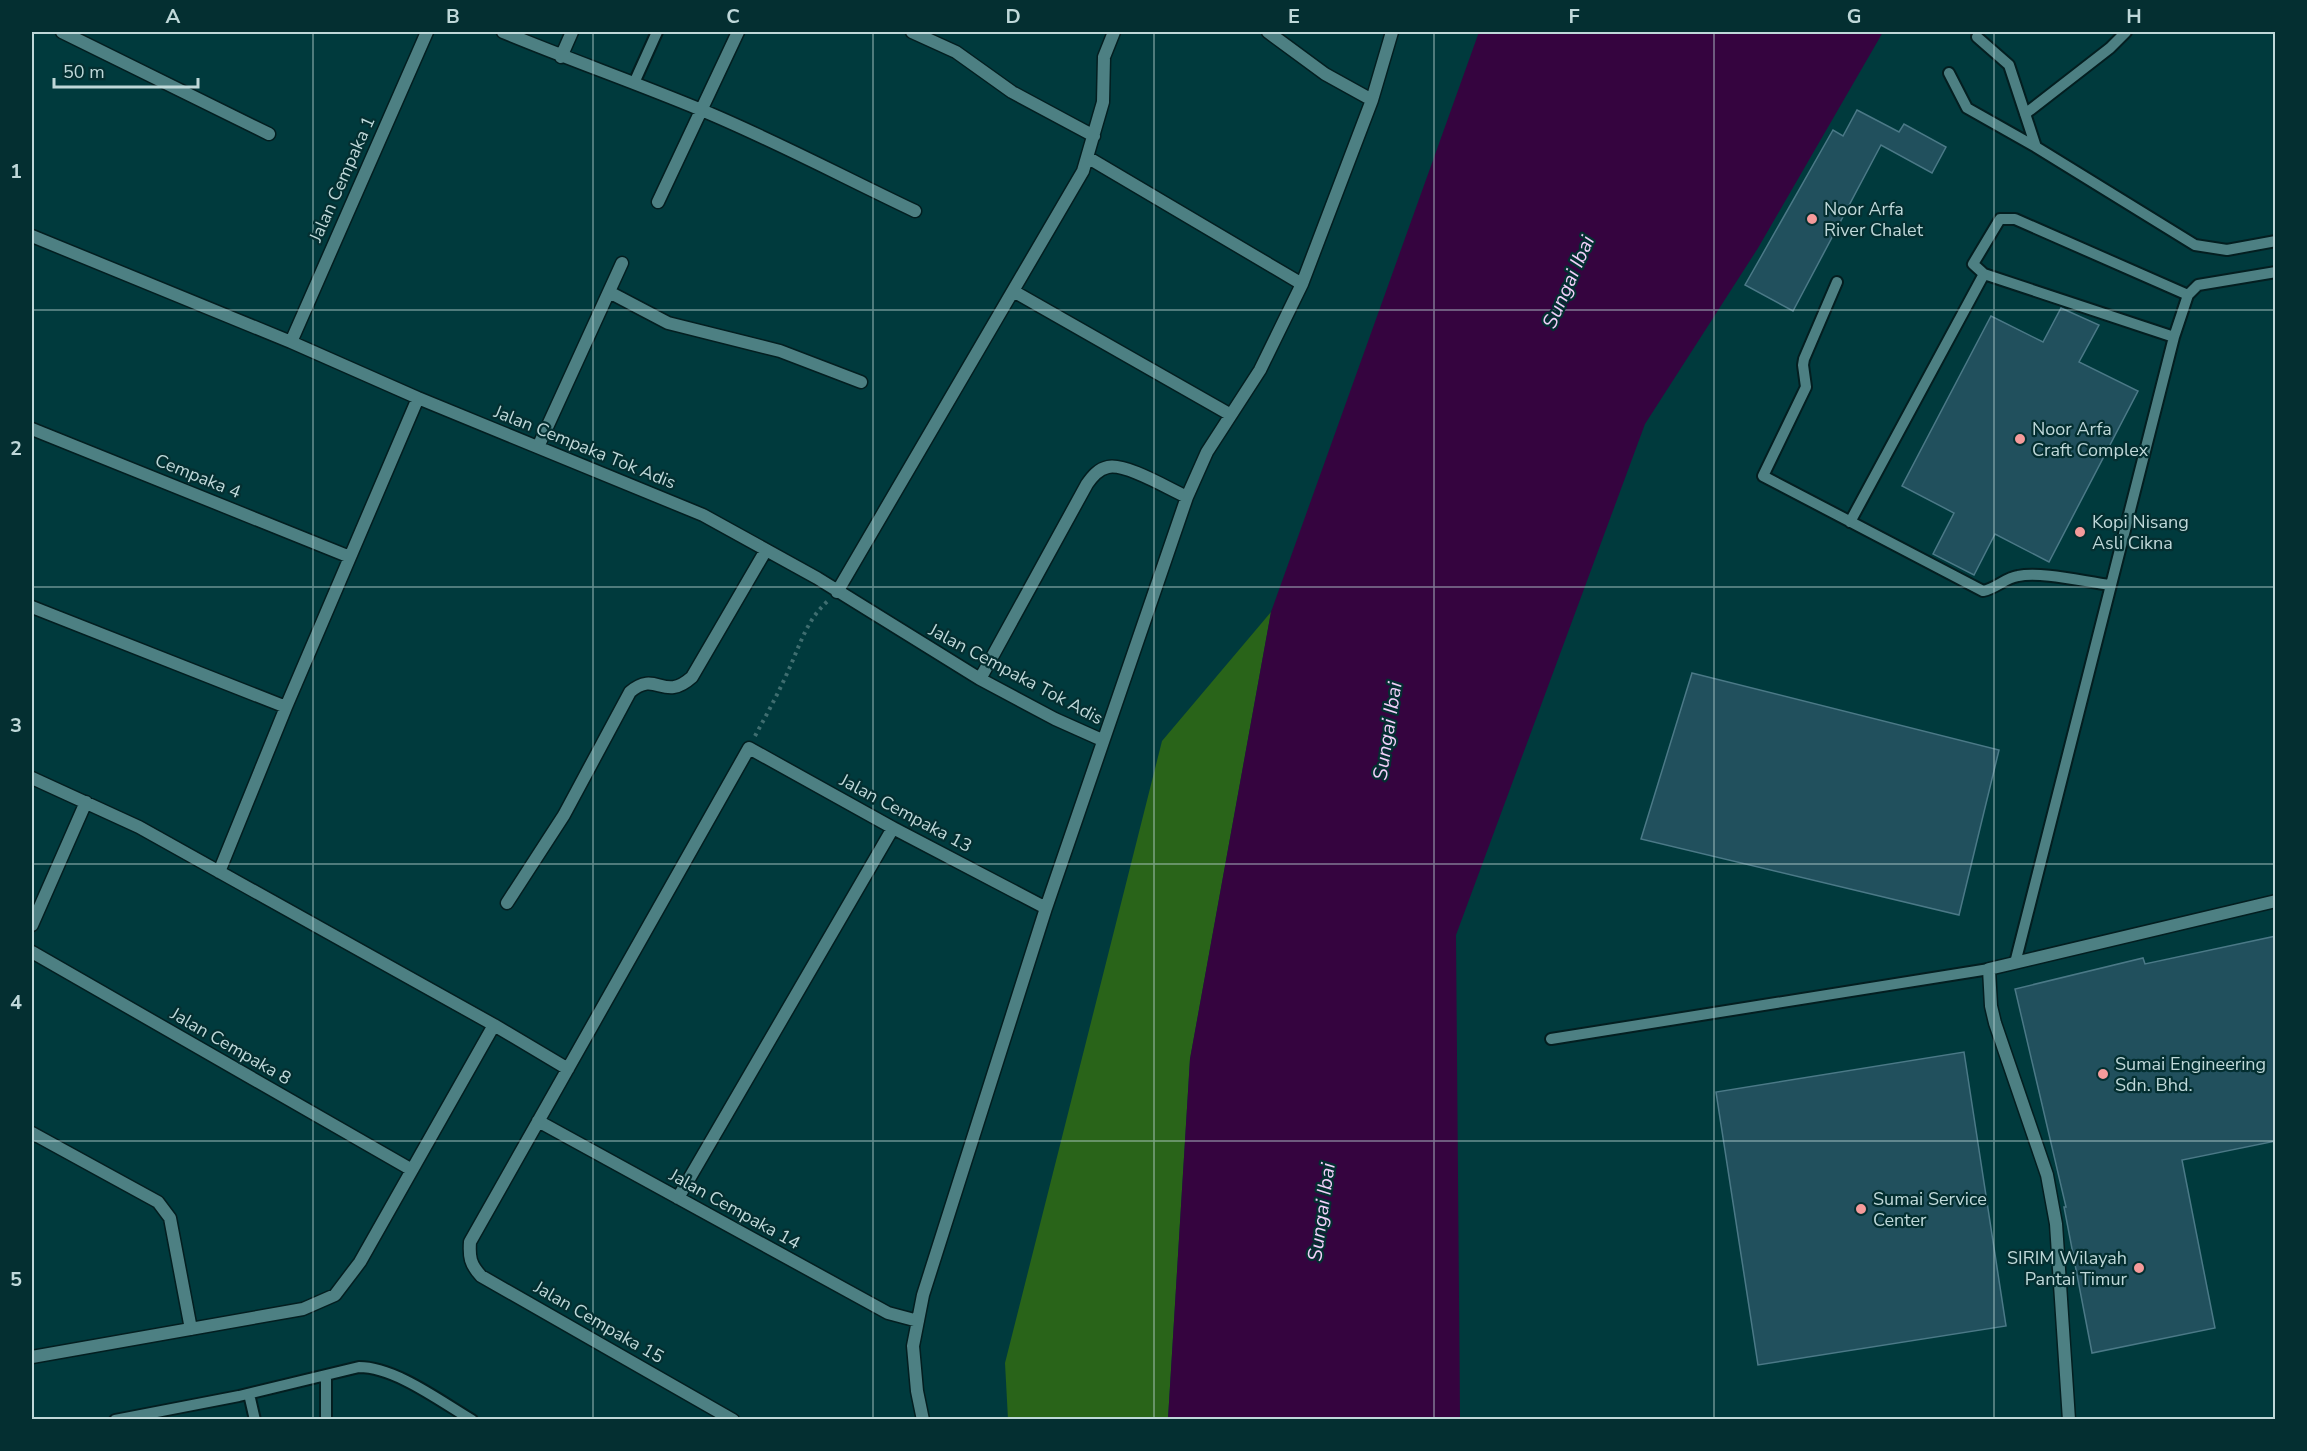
<svg xmlns="http://www.w3.org/2000/svg" width="2307" height="1451" font-family="'Nunito Sans',sans-serif">
  <rect width="100%" height="100%" fill="#003a3d"/>
  <!-- green -->
  <path fill="#296419" d="M1271,612L1190,1059L1168,1419H1008L1005,1363L1162,741Z"/>
  <!-- water -->
  <path fill="#35043f" d="M1479,32H1883L1758,248L1645,424L1456,935L1460,1419H1168L1190,1059L1271,612Z"/>
  <!-- building -->
  <path fill="#21505d" stroke="#4b7987" stroke-width="1.5" d="M1857,110L1899,132L1904,124L1946,147L1932,173L1881,145L1793,311L1745,285L1833,130L1843,136Z
    M2061,308L2099,325L2079,362L2138,391L2049,562L1995,534L1974,575L1933,554L1954,513L1902,486L1991,316L2043,342Z
    M1692,673L1999,750L1959,915L1641,839Z
    M2276,936V1141L2182,1160L2215,1328L2092,1353L2064,1207H2066L2015,989L2143,958L2145,964Z
    M1964,1052L2006,1326L1758,1365L1716,1092Z"/>
  <g fill="none" stroke-linecap="round" stroke-linejoin="round">
    <!-- service casing -->
    <g stroke="#031e20" stroke-width="14">
      <path id="service" d="M1977,37L2009,65L2036,147L2195,245L2227,250L2276,241
        M1949,73L1967,108L2036,147
        M634,83L657,32
        M2025,114L2110,48L2126,32
        M1837,282L1804,359L1803,365L1806,387L1763,476L1983,591C1997,588 2005,578 2018,576C2041,571 2085,582 2110,585
        M2174,337L1984,274L1973,264L2000,219H2015L2188,295
        M1850,522L1984,274
        M2015,963L2174,337L2188,295L2198,285L2276,272
        M1551,1039L1989,969
        M326,1376V1420
        M249,1394L255,1420
        M115,1420L239,1396L359,1367C395,1367 440,1401 472,1420"/>
    </g>
    <!-- minor casing -->
    <g stroke="#031e20" stroke-width="15">
      <path id="minor" d="M62,32L269,134
        M503,32C568,59 634,82 699,109C772,139 843,177 915,211
        M912,32L956,52L1012,92L1094,136
        M1268,32L1325,74L1372,100
        M561,57L572,32
        M1087,157L1302,284
        M658,202L738,32
        M32,236L291,342L418,398L703,515L817,578L980,679L1055,719L1102,740
        M1013,291L1231,415
        M609,292L668,323L780,351L861,382
        M291,342L427,32
        M32,429L350,557
        M538,447L622,263
        M837,592L1083,171L1103,102L1104,57L1114,32
        M32,607L286,707
        M980,679L1087,484C1092,477 1098,469 1108,467C1126,463 1169,489 1187,497
        M32,778L139,827L494,1025L568,1069
        M219,872L286,707L418,398
        M507,903L564,815L630,692C657,669 663,703 692,677L766,550
        M32,925L86,802
        M32,952L412,1170
        M538,1121L888,1313L918,1321
        M32,1133L158,1202L170,1218L191,1329
        M678,1198L893,828
        M32,1357L303,1309L335,1295L360,1262L494,1025
        M733,1420L481,1276C470,1264 469,1257 470,1242L749,748L893,828L1046,908
        M923,1420L917,1391L913,1346L923,1295L1046,908L1187,497L1207,452L1260,370L1302,284L1372,100L1392,32
        M2069,1420L2056,1224L2047,1175L1995,1023L1991,1006L1989,969L2276,901"/>
    </g>
    <!-- path -->
    <path stroke="#3f6e70" stroke-width="4" stroke-dasharray="3 4.5" stroke-linecap="butt" d="M755,736C767,714 779,692 789,669C800,645 807,619 828,601"/>
    <!-- service -->
    <use href="#service" stroke="#4d8083" stroke-width="10"/>
    <!-- minor -->
    <use href="#minor" stroke="#4d8083" stroke-width="12"/>
  </g>
  <!-- grid -->
  <path fill="none" stroke="#bfd8d9" stroke-width="1.5" stroke-opacity="0.55" d="M313,32V1420M593,32V1420M873,32V1420M1154,32V1420M1434,32V1420M1714,32V1420M1994,32V1420M32,310H2276M32,587H2276M32,864H2276M32,1141H2276"/>
  <!-- markers -->
  <g fill="#f59b9b" stroke="#042f31" stroke-width="2">
    <circle cx="1812" cy="219" r="6"/>
    <circle cx="2020" cy="439" r="6"/>
    <circle cx="2080" cy="532" r="6"/>
    <circle cx="2103" cy="1074" r="6"/>
    <circle cx="1861" cy="1209" r="6"/>
    <circle cx="2139" cy="1268" r="6"/>
  </g>
  <g text-anchor="middle" stroke-width="4.5" stroke-linejoin="round" paint-order="stroke">
    <!-- street labels -->
    <g font-size="18" fill="#bfd8d9" stroke="#042f31">
      <text transform="translate(342 179) rotate(-66)" y="6">Jalan Cempaka 1</text>
      <text transform="translate(585 447) rotate(22)" y="6">Jalan Cempaka Tok Adis</text>
      <text transform="translate(198 476) rotate(22)" y="6">Cempaka 4</text>
      <text transform="translate(1016 674) rotate(28)" y="6">Jalan Cempaka Tok Adis</text>
      <text transform="translate(906 813) rotate(28)" y="6">Jalan Cempaka 13</text>
      <text transform="translate(231 1046) rotate(30)" y="6">Jalan Cempaka 8</text>
      <text transform="translate(735 1209) rotate(29)" y="6">Jalan Cempaka 14</text>
      <text transform="translate(599 1322) rotate(30)" y="6">Jalan Cempaka 15</text>
    </g>
    <!-- poi labels -->
    <g font-size="18" fill="#bfd8d9" stroke="#042f31" text-anchor="start">
      <text x="1824" y="215">Noor Arfa<tspan x="1824" dy="21">River Chalet</tspan></text>
      <text x="2032" y="435">Noor Arfa<tspan x="2032" dy="21">Craft Complex</tspan></text>
      <text x="2092" y="528">Kopi Nisang<tspan x="2092" dy="21">Asli Cikna</tspan></text>
      <text x="2115" y="1070">Sumai Engineering<tspan x="2115" dy="21">Sdn. Bhd.</tspan></text>
      <text x="1873" y="1205">Sumai Service<tspan x="1873" dy="21">Center</tspan></text>
      <text x="2127" y="1264" text-anchor="end">SIRIM Wilayah<tspan x="2127" dy="21">Pantai Timur</tspan></text>
    </g>
    <!-- water labels -->
    <g font-size="20" font-style="italic" fill="#f1d0f9" stroke="#042f31">
      <text transform="translate(1568 282) rotate(-66)" y="7">Sungai Ibai</text>
      <text transform="translate(1387 731) rotate(-81)" y="7">Sungai Ibai</text>
      <text transform="translate(1321 1212) rotate(-82)" y="7">Sungai Ibai</text>
    </g>
  </g>
  <!-- border -->
  <rect width="2307" height="1451" fill="none" stroke="#042f31" stroke-width="66"/>
  <!-- scale -->
  <path d="M54 78v9h144v-9" fill="none" stroke="#bfd8d9" stroke-width="3"/>
  <text x="63" y="78" font-size="18" fill="#bfd8d9" stroke="#042f31" stroke-width="4.5" paint-order="stroke">50 m</text>
  <rect x="33" y="33" width="2241" height="1385" fill="none" stroke="#bfd8d9" stroke-width="2"/>
  <g font-size="20" text-anchor="middle" font-weight="bold" fill="#bfd8d9">
    <text x="173" y="23">A</text>
    <text x="453" y="23">B</text>
    <text x="733" y="23">C</text>
    <text x="1013" y="23">D</text>
    <text x="1294" y="23">E</text>
    <text x="1574" y="23">F</text>
    <text x="1854" y="23">G</text>
    <text x="2134" y="23">H</text>
    <text x="16" y="178">1</text>
    <text x="16" y="455">2</text>
    <text x="16" y="732">3</text>
    <text x="16" y="1009">4</text>
    <text x="16" y="1286">5</text>
  </g>
</svg>
